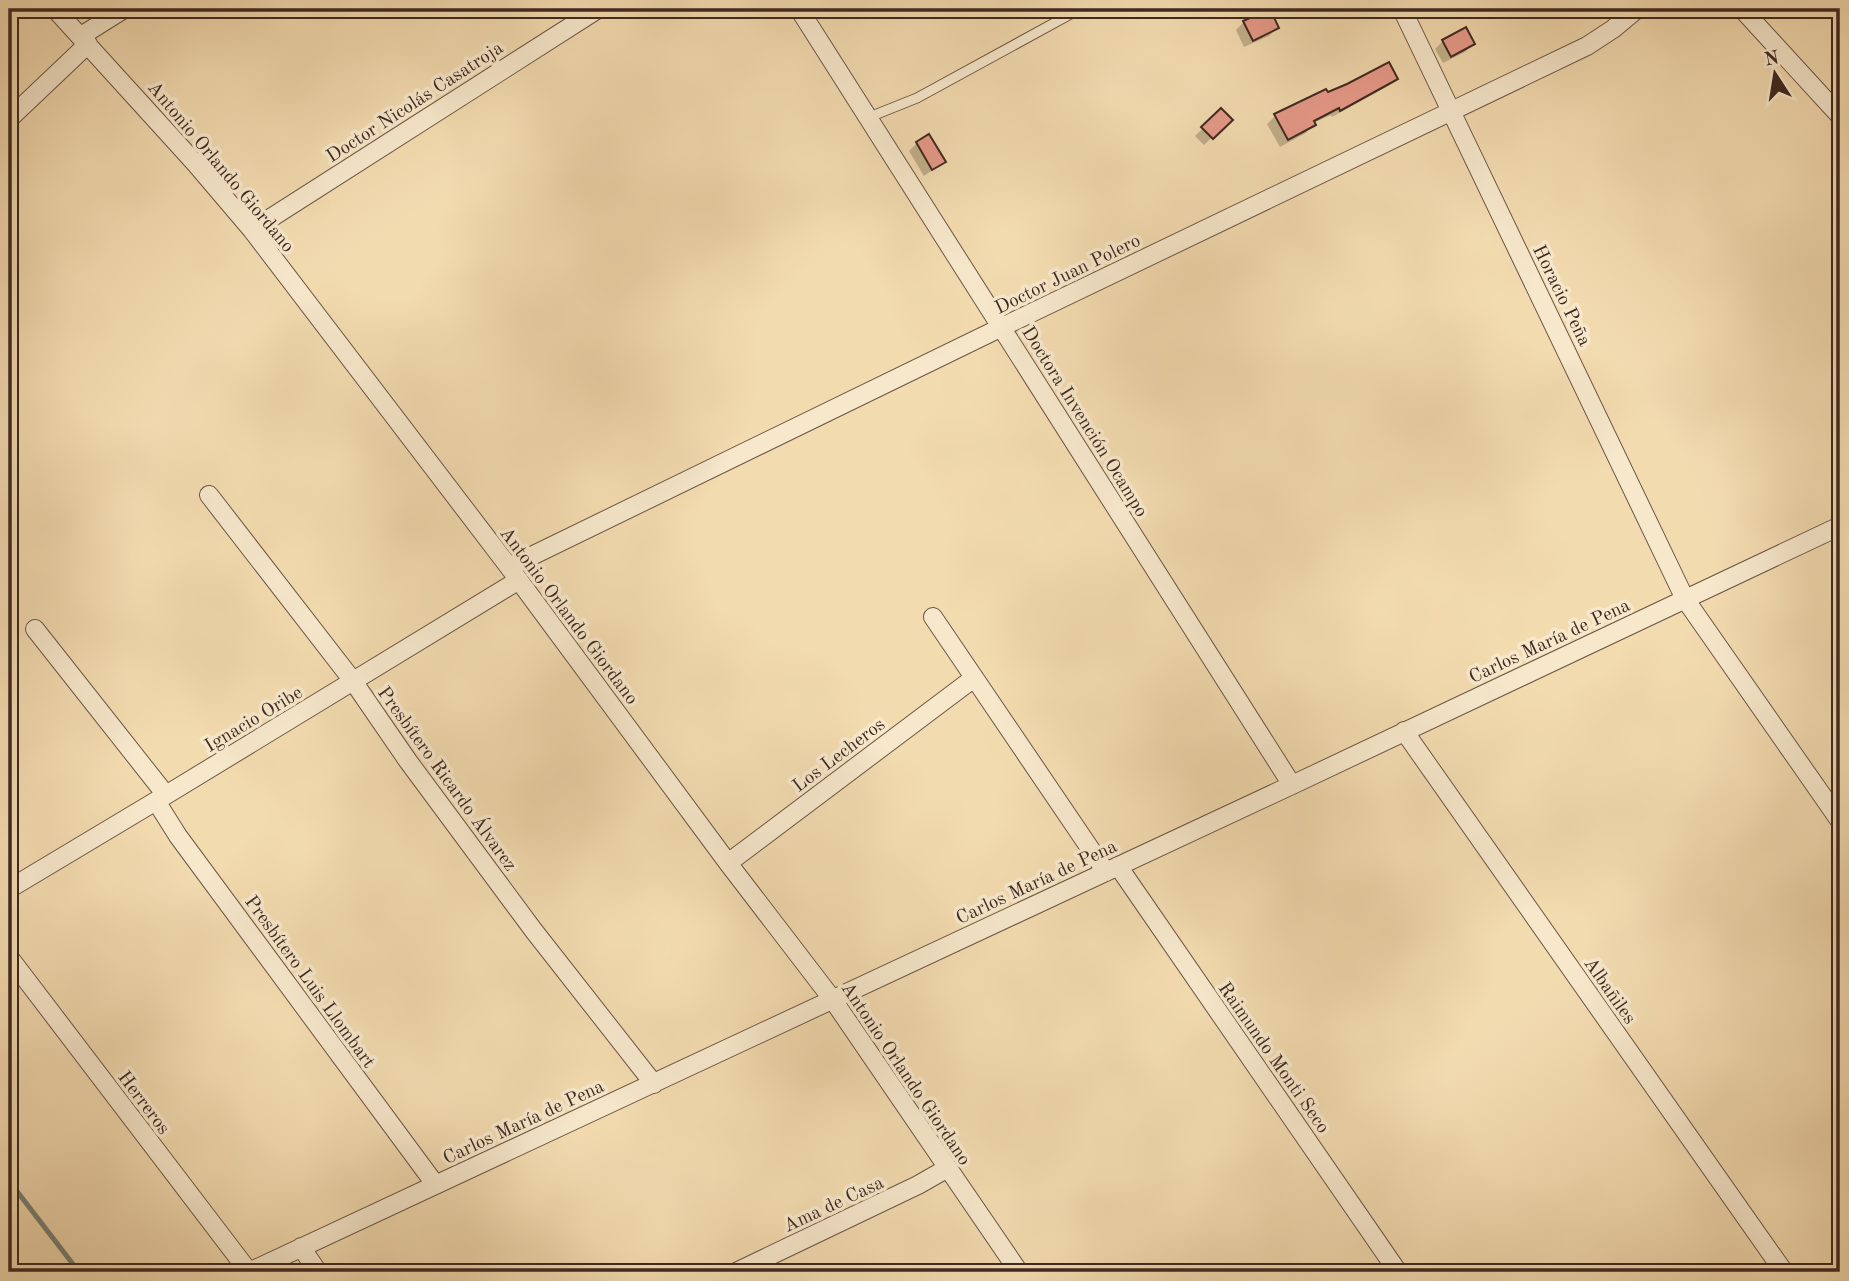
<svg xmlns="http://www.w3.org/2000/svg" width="1849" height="1281" font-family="'Old Standard TT',serif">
  <rect width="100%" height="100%" fill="#f3dbb0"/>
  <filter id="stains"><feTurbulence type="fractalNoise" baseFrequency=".00286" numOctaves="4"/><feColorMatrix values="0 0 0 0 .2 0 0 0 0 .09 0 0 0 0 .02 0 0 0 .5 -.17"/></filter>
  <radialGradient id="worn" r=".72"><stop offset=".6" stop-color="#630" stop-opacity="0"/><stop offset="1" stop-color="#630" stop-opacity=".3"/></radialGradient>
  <!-- shadow -->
  <path fill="#0003" d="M1244,22L1277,28L1269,36L1244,47L1236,30Z
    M1443,41L1473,44L1465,52L1443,63L1435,49Z
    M1396,79L1388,86L1332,117L1331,115L1313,123L1306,133L1280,147L1267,124L1275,116L1327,94Z
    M1221,110L1230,120L1204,145L1195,136Z
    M917,143L944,162L924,176L909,151Z"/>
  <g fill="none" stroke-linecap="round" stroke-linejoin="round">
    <!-- stream -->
    <path stroke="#768175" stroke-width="5" d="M9,1176L16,1190L79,1272"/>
  </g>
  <!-- building -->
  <path fill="#e79a89" stroke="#3f2921" stroke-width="2" d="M1270,9L1279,28L1253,41L1243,21Z
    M1466,27L1475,44L1451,57L1442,40Z
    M1389,62L1398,79L1340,111L1339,108L1314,121L1316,125L1288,140L1274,114L1326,89L1328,92L1347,84Z
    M1221,108L1233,120L1213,139L1201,127Z
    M929,134L946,162L932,170L916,142Z"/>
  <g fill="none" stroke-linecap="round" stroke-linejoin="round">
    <!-- lane casing -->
    <g stroke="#6c5645" stroke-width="11">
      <path id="lane" d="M867,118L917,98L1078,10"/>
    </g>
    <!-- street casing -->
    <g stroke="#6c5645" stroke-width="20">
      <path id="street" d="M55,9L195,163L252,230L509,567L728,863L833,1000L1019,1272
        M799,9L1292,785
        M1402,9L1685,599L1840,821
        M1742,9L1840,116
        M81,36L124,9
        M9,119L88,44
        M252,230L598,9
        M209,495L353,681L408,761L534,931L654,1084
        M509,567L1002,327L1587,46L1613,29L1637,9
        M933,617L1106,872
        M35,629L166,795
        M1404,731L1784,1272
        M156,801L178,836L435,1184
        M728,863L974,678
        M1118,866L1398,1272
        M9,889L166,795L519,580
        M9,957L249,1272
        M301,1247L318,1272
        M249,1272L1292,785L1840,526
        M736,1272L918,1185L946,1169"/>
    </g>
    <!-- lane -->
    <use href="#lane" stroke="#f7e8cc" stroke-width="9"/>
    <!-- street -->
    <use href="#street" stroke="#f7e8cc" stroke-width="18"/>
  </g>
  <g text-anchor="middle" stroke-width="7" stroke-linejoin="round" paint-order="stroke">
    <!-- street labels -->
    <g font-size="19" fill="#3f2921" stroke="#f7e8cc">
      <text transform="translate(414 101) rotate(-33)" y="7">Doctor Nicolás Casatroja</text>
      <text transform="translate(222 166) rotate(50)" y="7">Antonio Orlando Giordano</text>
      <text transform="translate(1067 273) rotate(-26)" y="7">Doctor Juan Polero</text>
      <text transform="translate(1563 295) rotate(64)" y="7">Horacio Peña</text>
      <text transform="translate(1086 421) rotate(58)" y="7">Doctora Invención Ocampo</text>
      <text transform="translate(570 615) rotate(53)" y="7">Antonio Orlando Giordano</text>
      <text transform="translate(1549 640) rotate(-25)" y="7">Carlos María de Pena</text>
      <text transform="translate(253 718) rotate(-31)" y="7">Ignacio Oribe</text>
      <text transform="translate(838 754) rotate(-37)" y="7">Los Lecheros</text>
      <text transform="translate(448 778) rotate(54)" y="7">Presbítero Ricardo Álvarez</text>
      <text transform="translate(1036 881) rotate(-25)" y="7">Carlos María de Pena</text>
      <text transform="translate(311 981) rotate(54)" y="7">Presbítero Luis Llombart</text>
      <text transform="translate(1611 990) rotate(55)" y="7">Albañiles</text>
      <text transform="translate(1275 1057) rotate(55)" y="7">Raimundo Monti Seco</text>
      <text transform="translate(907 1073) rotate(56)" y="7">Antonio Orlando Giordano</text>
      <text transform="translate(145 1102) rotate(53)" y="7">Herreros</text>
      <text transform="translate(523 1121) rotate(-25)" y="7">Carlos María de Pena</text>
      <text transform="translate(833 1203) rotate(-25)" y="7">Ama de Casa</text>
    </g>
  </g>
  <!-- margin -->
  <rect width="1849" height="1281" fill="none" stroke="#f3dbb0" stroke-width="35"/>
  <rect x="10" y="10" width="1828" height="1260" fill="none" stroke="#3f2921" stroke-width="3.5"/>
  <rect x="18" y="18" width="1814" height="1246" fill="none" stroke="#3f2921" stroke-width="2"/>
  <!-- north arrow -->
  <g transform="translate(1775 74) rotate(348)" stroke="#f7e8cc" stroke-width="5" paint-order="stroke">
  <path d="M0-5L12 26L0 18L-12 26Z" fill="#3f2921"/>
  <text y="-10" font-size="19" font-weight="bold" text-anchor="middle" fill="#3f2921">N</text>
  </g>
  <rect width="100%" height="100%" filter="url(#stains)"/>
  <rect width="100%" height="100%" fill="url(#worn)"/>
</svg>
